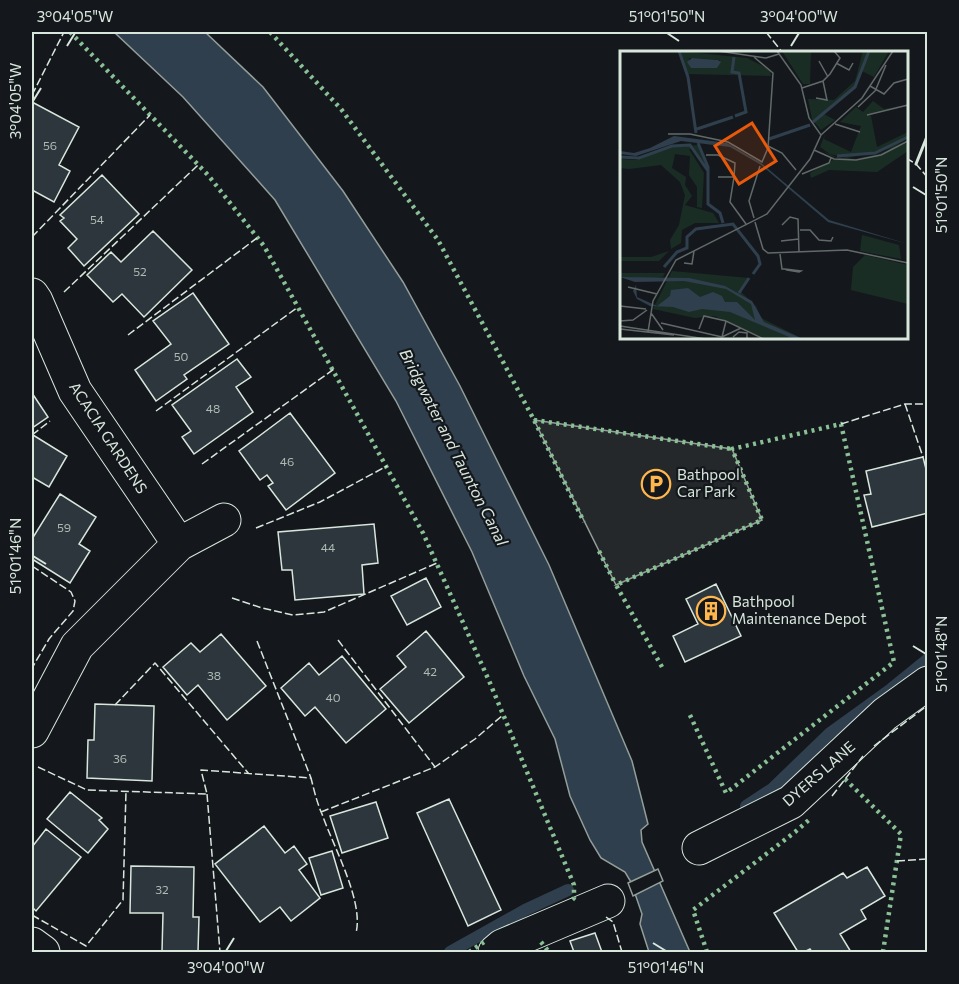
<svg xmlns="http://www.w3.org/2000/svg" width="959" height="984" font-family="Commissioner,sans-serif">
  <rect width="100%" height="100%" fill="#14181c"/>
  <!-- parking -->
  <path fill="#24282b" stroke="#939e99" stroke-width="1.5" d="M534,420L732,449L762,520L616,585Z"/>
  <!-- water -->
  <path fill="#2f3f4d" stroke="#939e99" stroke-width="1.5" d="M114,32H205L263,87L343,191L403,282L460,386L549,565L632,761L648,824L641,830L642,842L690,952H649L640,924L642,914L631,882L625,872L601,858L590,840L570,796L555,739L524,676L472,552L396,401L275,200L183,97Z"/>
  <!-- pier -->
  <path fill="#14181c" stroke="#939e99" stroke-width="1.5" d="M658,869L663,881L633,896L628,883Z"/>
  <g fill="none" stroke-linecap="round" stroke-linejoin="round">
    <!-- stream -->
    <path stroke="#2f3f4d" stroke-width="12" d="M746,806L772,789L830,733L891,689L928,659
      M450,952L525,910L568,890"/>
  </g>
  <!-- building -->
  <path fill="#2c363c" stroke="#d8e6dc" stroke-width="1.5" d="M32,102L79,127L59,165L70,171L54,202L32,190Z
    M102,175L139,214L84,266L68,248L77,239L60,221L64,218L60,215Z
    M153,231L192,270L144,317L122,294L113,302L87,275L111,252L121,262Z
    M193,293L229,344L184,375L187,379L156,401L135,370L171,344L153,321Z
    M237,359L251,377L236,387L253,412L194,454L182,437L191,431L172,405Z
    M32,393L48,417L32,428Z
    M290,413L335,473L286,510L268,486L273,483L267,475L260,480L239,451Z
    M33,435L67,456L49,487L32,477V438Z
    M923,457L928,477V513L872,527L864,495L871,494L866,471Z
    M60,494L96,517L79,544L90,551L70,583L32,559V539Z
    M374,524L378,563L362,565L364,594L295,600L292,570H282L278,532Z
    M426,578L441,607L407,625L391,596Z
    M716,584L741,636L685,662L673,636L698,624L686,599Z
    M426,631L464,677L409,723L380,689L406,667L397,656Z
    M221,634L266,686L227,720L198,685L187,695L163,667L191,643L200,652Z
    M342,656L386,709L346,743L315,707L305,716L281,688L309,663L319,675Z
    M95,704L154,706L152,781L87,778L88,740H94Z
    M70,792L102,818L99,820L108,829L88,853L47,819Z
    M449,799L501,910L468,926L417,813Z
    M376,802L388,838L342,853L330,816Z
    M264,826L285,853L294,846L307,864L299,870L320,898L291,921L280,907L260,922L215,864Z
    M46,829L81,857L36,911L32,907V847Z
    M332,851L343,888L321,895L309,858Z
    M131,866L194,867L193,917H199L198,952H162L163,913H130Z
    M867,867L885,896L861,910L866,919L840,934L851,952H812L810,949L804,952H798L774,913L843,873L847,878Z
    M595,933L602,952H574L570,941Z"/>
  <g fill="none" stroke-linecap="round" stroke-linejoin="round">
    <!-- street casing -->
    <g stroke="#d8e6dc" stroke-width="35">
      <path id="street" d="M32,295L36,301L75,391L179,544L77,646L32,731
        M179,544L224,520
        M699,848L791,802L885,714L928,683
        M32,944L43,952
        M495,952L502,946L608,901"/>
    </g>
    <!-- street -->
    <use href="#street" stroke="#14181c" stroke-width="33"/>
    <!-- hedge -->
    <path stroke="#8ac095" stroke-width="4.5" stroke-dasharray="3 4.5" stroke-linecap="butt" d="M70,32L208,175L264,246L423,533L490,683L574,885V898L572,900
      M270,32L341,109L438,240L534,420L584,522
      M534,420L732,449
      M599,551L616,585
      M662,667L616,585L762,520L732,449L841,424L894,662L726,793L689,713
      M845,779L901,834L883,952
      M541,942L549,952
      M469,952L484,942
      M707,952L693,910L795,832L810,819"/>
    <!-- fence -->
    <path stroke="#d8e6dc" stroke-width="1.5" stroke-dasharray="8 3" stroke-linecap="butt" d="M766,32L782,52
      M32,95L64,32
      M906,158L916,164L928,178
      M32,237L150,115
      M64,292L198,165
      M128,335L257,238
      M905,404L923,457
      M156,411L298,307
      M841,424L905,404H928
      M32,435L50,421
      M202,464L334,369
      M256,528L320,502L387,466
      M32,566L71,592L75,601L73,611L49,639L32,668
      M232,598L262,608L293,615L324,612L437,563
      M338,640L435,767
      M257,641L311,778
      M115,705L155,663L249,774
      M874,746L928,705
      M38,767L87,790L207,794L201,770L311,778C314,790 317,803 322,814C333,846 364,901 356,933
      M207,794L220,952
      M832,796L863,756
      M321,812L435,767L475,739L503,715
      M897,861L928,859
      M32,915L86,946L123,900L126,791
      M606,917L613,922L622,952"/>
    <!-- wall -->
    <path stroke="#d8e6dc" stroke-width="3" d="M916,164L928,134"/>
  </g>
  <!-- ticks -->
  <path fill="none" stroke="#d8e6dc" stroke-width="2" d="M667,33L679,41M67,46L75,33M791,46L799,33M33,101L41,88M913,187L926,195M33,556L46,564M913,646L926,654M653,943L666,951M226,951L234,938"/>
  <!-- icons -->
  <defs>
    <g id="parking-ring" transform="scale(1.5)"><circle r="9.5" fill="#14181c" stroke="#ffb74d" stroke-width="1.5"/><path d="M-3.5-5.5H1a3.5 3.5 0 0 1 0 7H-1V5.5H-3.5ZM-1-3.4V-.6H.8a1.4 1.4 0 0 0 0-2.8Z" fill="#ffb74d"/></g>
    <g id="building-ring" transform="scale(1.5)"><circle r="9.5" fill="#14181c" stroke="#ffb74d" stroke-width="1.5"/><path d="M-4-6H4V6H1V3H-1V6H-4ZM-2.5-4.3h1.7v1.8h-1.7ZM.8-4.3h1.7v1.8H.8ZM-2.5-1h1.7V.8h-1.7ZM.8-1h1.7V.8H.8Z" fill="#ffb74d"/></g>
  </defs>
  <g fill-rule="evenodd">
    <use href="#parking-ring" x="656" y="484"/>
    <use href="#building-ring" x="711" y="611"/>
  </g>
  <g text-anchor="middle" stroke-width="4.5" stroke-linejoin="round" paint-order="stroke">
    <!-- number labels -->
    <g font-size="12" fill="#adbab4">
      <text x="50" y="150">56</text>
      <text x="97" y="224">54</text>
      <text x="140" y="276">52</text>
      <text x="181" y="361">50</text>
      <text x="213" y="413">48</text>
      <text x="287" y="466">46</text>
      <text x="64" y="532">59</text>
      <text x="328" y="552">44</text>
      <text x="430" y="676">42</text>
      <text x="214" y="680">38</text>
      <text x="333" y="702">40</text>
      <text x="120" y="763">36</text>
      <text x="162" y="894">32</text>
    </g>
    <!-- street labels -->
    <g font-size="15" fill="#d8e6dc" stroke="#14181c">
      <text transform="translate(108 438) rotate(57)" y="5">ACACIA GARDENS</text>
      <text transform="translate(819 774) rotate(-41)" y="5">DYERS LANE</text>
    </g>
    <!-- poi labels -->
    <g font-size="15" fill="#d8e6dc" stroke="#14181c" text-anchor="start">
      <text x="677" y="480">Bathpool<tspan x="677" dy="17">Car Park</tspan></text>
      <text x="732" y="607">Bathpool<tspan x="732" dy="17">Maintenance Depot</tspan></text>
    </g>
    <!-- water labels -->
    <g font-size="16" font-style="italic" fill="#d8e6dc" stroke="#14181c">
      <text transform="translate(454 447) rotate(63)" y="6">Bridgwater and Taunton Canal</text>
    </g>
  </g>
  <!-- overview -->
  <g transform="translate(620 51)">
    <rect width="288" height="288" fill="#14181c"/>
    <path d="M58,0L127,7L150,19L151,25L66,23ZM69,7L88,8L100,9L97,17H71ZM162,0H191L190,33H183ZM243,0H269L254,26L242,20L235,36L211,54L204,63L215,69L201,79L192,68L188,48L214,49L235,30ZM253,50L264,58L281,55L247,63L251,65L257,96L288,81V87L274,96L288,89L281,93L268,100L259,103L245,107L234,108H222L217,107L211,105L203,100L216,106L235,108L254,104L273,97L227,107L210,103L200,96L205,83L204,88L231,101L241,75L220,71L236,56L243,61ZM288,92V100L257,121L209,119L191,127L190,122L213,109H241ZM79,94L88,119L74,98H69L84,122L82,157L77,156V136L69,124L70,105L55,103L52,117L66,126L65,134L72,145L65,154L93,162L99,172H75L62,179L61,192L51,198L50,189L59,174L65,144L60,131L41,114L9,118L0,117V108L16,109L53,96ZM242,184L279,194L281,208L240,200ZM49,200L39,210H0V206H31ZM245,204L288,214V253L231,239L233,216ZM52,220L129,227L121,241L136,255L141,267L183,288H146L94,265L75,267L33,258ZM0,222H45L43,226L20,229L0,226Z" fill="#1a2d24" fill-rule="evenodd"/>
    <path d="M72,7L98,9L101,11L97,17H71L67,11ZM54,85L107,92L140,111L209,169L288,193L208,171L141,114L110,96L61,90L16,105L0,103V100L14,102L30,97ZM0,226L69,227L105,235L132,250L144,271L183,288H174L110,261L82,258L69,261L53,256L30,255L17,248L13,240L16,234L17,246L37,255L50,245L51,239L68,237L80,246L93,241L102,245L105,251H117L135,269L131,253L106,238L64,230L15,231Z" fill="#2f3f4d"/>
    <path fill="none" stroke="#2f3f4d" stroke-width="3" d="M59,0L68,26L76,82M114,6L112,21L119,22L126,61L115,65M193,71L235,36L249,0M77,78L113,66M149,88L190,74M78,92L88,116V153L100,162L103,172M217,105L255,102L288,86M0,106L19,107L52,95L70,94L88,120M44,216L57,201L67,197V186L76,178L113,173L138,205L140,213L133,223M119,242L129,227"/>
    <path fill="none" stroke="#626a69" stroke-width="1.5" d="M98,0L146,7L159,3M199,10L208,26M216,12L229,19L233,12M250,35L264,43L274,32L288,28M182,37L203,30L210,23L220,7L214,0M256,38L266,14M196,47L207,49L203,30M238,56L256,39M247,64L288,54M215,73L240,81M48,83H70L108,91L142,111L148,97L153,22L134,6M201,84L242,47L273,0M148,95L162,102L176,119M194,99L214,108L236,109L261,104L288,90M86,104H98L115,112L114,126M182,123L209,112L211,107M98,126H114L110,151L126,173M134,167L129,150L140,115M135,171L143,198L148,202L227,199L288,212M162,174L170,166L178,168L179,201M180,179H190L199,189L211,190L213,186M161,190L179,188M160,203L162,218H165L167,219L179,221L181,220L165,218M64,212L72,213L74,200M8,236L37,243M0,255L26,258M31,262L43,279M0,270L13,269L27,259M41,272L102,286L121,277M0,275L86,288M0,278L54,284M79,278L84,265L106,270M28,281L33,250L56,209L147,163L190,108L201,84L189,67L181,34L157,0M102,286L106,270L144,288M113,286L119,281L127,282V288"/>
    <path fill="#e8590c" fill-opacity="0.15" stroke="#e8590c" stroke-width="3" d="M132,72L156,110L119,133L95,95Z"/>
    <rect width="288" height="288" fill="none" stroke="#d8e6dc" stroke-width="3"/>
  </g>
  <!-- border -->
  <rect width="959" height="984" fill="none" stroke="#14181c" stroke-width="66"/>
  <rect x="33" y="33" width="893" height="918" fill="none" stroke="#d8e6dc" stroke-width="2"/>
  <g font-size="15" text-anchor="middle" fill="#d8e6dc">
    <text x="75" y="22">3°04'05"W</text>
    <text x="667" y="22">51°01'50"N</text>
    <text x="799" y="22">3°04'00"W</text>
    <text transform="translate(16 101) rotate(-90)" y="5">3°04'05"W</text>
    <text transform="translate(942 195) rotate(-90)" y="5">51°01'50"N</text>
    <text transform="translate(16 556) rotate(-90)" y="5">51°01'46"N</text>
    <text transform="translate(942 654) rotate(-90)" y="5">51°01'48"N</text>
    <text x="226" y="973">3°04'00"W</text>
    <text x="666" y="973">51°01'46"N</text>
  </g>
</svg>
